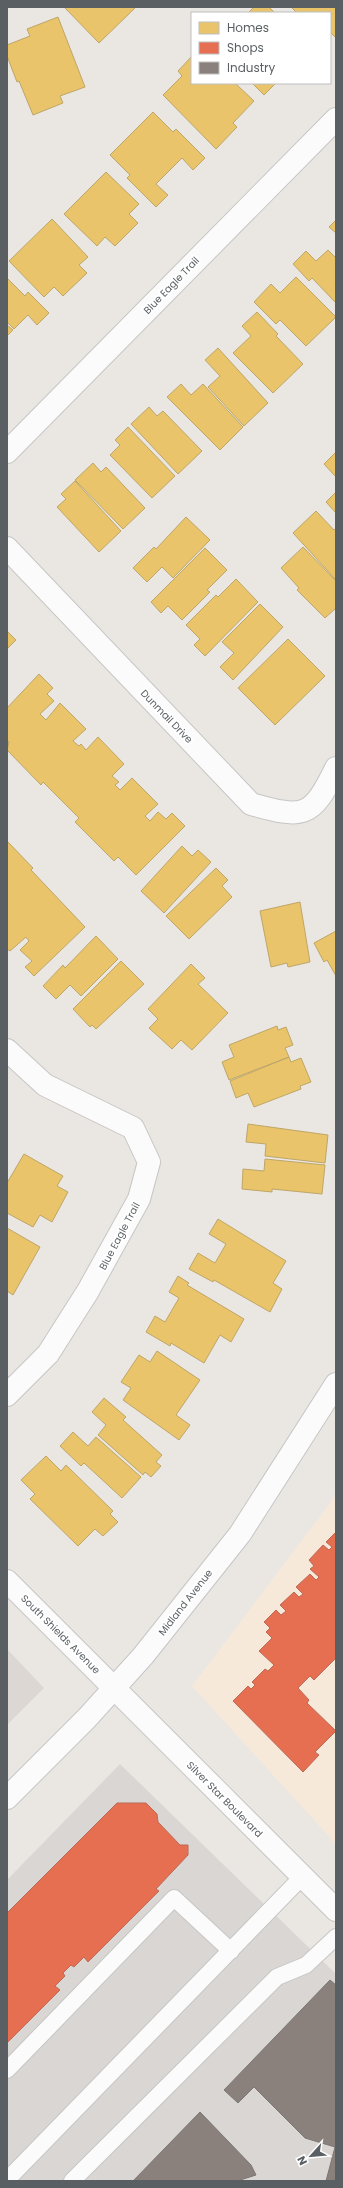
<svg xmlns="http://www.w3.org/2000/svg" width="343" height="2188" font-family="Poppins,sans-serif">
  <rect width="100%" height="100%" fill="#eae7e3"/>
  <!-- commercial -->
  <path fill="#f6e9da" d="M336,1492V1844L192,1686L330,1503Z"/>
  <!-- industrial -->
  <path fill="#dad6d3" d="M120,1764L336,1974V2181H7V1880Z"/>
  <!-- education -->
  <path fill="#dcd7d2" d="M7,1649L44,1688L7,1725Z"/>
  <!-- homes -->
  <path fill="#e9c46a" stroke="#bea668" d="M64,7H136L99,43Z
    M254,7H269L275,13H248Z
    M291,7H336V36L335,37L330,32V13H297Z
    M58,17L85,87L60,96L63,103L33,115L19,81L17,82L7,56V45L30,36L27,29Z
    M192,56V83H235L254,101L233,123L237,127L216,149L163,95L182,76L178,71Z
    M252,83H276L264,95Z
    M153,112L173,132L176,129L205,158L193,170L182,158L156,184L168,195L156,207L127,178L130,175L110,155Z
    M106,172L139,204L129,214L138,223L115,246L105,237L97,246L64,214Z
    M52,219L88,257L79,265L87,273L63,296L54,287L44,297L9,261Z
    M336,220V233L329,227Z
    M328,250L336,258V303L312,278L309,281L293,264L306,251L316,261Z
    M296,277L336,317L306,346L280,320L276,324L254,302L271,284L280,293Z
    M7,278L25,296L28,292L49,313L37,325L28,315L14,329L7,322Z
    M257,312L278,334L276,336L303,364L273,393L233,353L251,336L242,326Z
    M7,325L13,330L7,336Z
    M218,348L268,403L244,426L208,387L220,376L205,360Z
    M181,384L191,395L203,384L243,427L220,450L167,397Z
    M149,407L157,416L163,411L202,451L178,474L131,424Z
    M128,427L175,476L152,498L110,455L120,445L115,440Z
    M336,452V477L324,464Z
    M93,463L101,472L106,467L145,508L123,529L75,480Z
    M75,481L121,531L99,552L57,507L66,499L61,494Z
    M336,492V513L326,502Z
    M316,511L334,530L336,528V580L293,533Z
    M186,517L210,540L173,578L162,567L147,582L133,568L154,547L156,549Z
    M303,547L336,581V608L325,618L297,590L299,588L281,568Z
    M205,548L227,570L207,590L210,592L182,620L168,606L161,613L151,602Z
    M236,579L258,602L205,656L194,645L200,639L186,625L216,595L218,597Z
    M260,604L283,627L233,680L220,667L234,653L222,642Z
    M7,631L16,640L7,649Z
    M288,639L325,676L275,725L238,688Z
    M39,674L53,688L47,694L54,701L40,714L46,720L60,703L86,729L73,741L79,746L81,744L86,750L98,737L124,764L112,776L119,782L115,785L120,790L132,778L158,804L145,816L150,821L158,812L166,819L172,813L185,826L136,875L118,857L114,861L75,822L79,818L43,782L41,785L7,750L9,742L7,740V708Z
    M7,841L33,868L31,870L85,927L34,976L25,967L32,961L20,950L29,941L26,937L10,951L7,949Z
    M182,846L192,856L198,850L211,862L164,913L141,891Z
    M216,868L228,880L222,886L232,897L189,939L166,916Z
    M300,902L310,962L288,967L287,963L271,967L260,911Z
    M336,931V976L327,960L324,962L314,943Z
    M96,936L118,959L81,996L70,985L56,999L43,986L63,965L65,968Z
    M121,961L144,984L96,1029L92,1025L90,1027L73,1009Z
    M191,964L205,978L198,984L228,1013L192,1050L181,1040L172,1049L149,1028L158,1019L148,1009Z
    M277,1026L278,1030L286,1027L293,1045L285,1048L289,1057L229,1080L222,1062L234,1057L229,1045Z
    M289,1057L291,1062L301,1058L311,1082L300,1086L301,1089L254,1107L248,1093L236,1098L230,1081Z
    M248,1124L328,1135L325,1163L265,1156L266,1144L246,1142Z
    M24,1154L63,1176L57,1186L68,1192L52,1222L40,1215L33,1227L7,1213V1183Z
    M265,1159L325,1165L322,1194L272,1189V1192L242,1189L243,1169L264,1171Z
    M218,1219L286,1261L273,1283L282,1289L270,1312L214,1280L213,1282L189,1269L198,1253L215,1263L226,1244L209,1234Z
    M7,1228L40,1247L13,1295L7,1291Z
    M178,1276L189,1283L187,1285L244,1319L231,1342L220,1335L204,1363L171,1343L170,1346L146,1332L155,1316L165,1322L179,1298L169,1292Z
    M157,1351L200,1380L176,1415L190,1425L179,1440L123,1400L131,1388L121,1382L139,1355L150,1362Z
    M104,1398L126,1417L123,1420L162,1455L156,1462L161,1466L151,1477L145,1472L143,1475L98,1435L106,1425L92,1412Z
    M73,1432L88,1446L96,1437L141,1477L122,1498L84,1463L81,1466L60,1446Z
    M46,1456L61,1471L66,1465L113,1511L110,1514L118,1522L103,1536L95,1529L78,1546L30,1499L35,1494L21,1480Z"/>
  <!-- shops -->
  <path fill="#e76f51" stroke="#bc6a56" d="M336,1532V1658L314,1680L310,1676L298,1688L309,1700L307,1703L336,1731L315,1752L319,1755L303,1772L233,1701L248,1686L251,1689L255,1685L252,1682L265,1669L268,1671L274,1665L259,1651L272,1638L266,1632L270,1628L264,1622L276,1610L281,1615L286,1611L280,1605L294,1592L299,1597L303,1594L296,1587L310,1574L316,1580L319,1577L310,1569L314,1566L309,1560L323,1545L329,1550L332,1547L326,1542Z
    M117,1803H146L157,1814L158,1822L180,1845H188V1855L156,1889L159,1891L88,1962L84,1957L74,1967L71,1965L63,1973L65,1976L55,1986L60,1990L7,2043V1913Z"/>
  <!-- industry -->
  <path fill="#8a817c" stroke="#7b7774" d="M330,1980L336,1985V2181H326L335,2147L305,2138L254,2087L238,2103L224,2090Z
    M200,2112L251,2165L256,2175L237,2181H133Z"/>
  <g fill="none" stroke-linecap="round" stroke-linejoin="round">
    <!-- service casing -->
    <g stroke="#c6c6c5" stroke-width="18">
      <path id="service" d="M7,2070L174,1898L231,1951
        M7,2180L302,1877
        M72,2181L277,1977L306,1965L336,1937"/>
    </g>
    <!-- minor casing -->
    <g stroke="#c6c6c5" stroke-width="24">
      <path id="minor" d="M7,452L336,119
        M7,548L251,804C304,819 312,818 336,768
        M7,1050L45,1085L133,1128L149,1162L139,1199L88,1291L48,1354L7,1395
        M7,1581L336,1910"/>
    </g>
    <!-- secondary casing -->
    <g stroke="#c5c6c5" stroke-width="24">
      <path id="secondary" d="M7,1798L87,1718L143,1656L240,1534L336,1384"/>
    </g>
    <!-- service -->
    <use href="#service" stroke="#fcfbfb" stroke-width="16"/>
    <!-- minor -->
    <use href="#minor" stroke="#fcfbfb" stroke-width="22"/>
    <!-- secondary -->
    <use href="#secondary" stroke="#fcfbfb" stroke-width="22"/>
  </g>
  <g text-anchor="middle" stroke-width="4" stroke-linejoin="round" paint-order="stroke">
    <!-- street labels -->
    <g font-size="10" fill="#595f62" stroke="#fff">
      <text transform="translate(171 285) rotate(-46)" y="4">Blue Eagle Trail</text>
      <text transform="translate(167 716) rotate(46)" y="4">Dunmail Drive</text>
      <text transform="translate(119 1236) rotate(-62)" y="4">Blue Eagle Trail</text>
      <text transform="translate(185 1602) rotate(-52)" y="4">Midland Avenue</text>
      <text transform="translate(61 1634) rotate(45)" y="4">South Shields Avenue</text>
      <text transform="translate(225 1799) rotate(45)" y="4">Silver Star Boulevard</text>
    </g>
  </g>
  <!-- border -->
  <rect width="343" height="2188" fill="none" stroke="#595f62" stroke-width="16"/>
  <!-- legend -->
  <rect x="191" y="12" width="140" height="72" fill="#ffffff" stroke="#bdbfc0"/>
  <rect x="199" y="22" width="20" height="12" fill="#e9c46a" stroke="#bdbfc0"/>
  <text x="227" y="32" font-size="12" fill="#595f62">Homes</text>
  <rect x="199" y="42" width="20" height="12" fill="#e76f51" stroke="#bdbfc0"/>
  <text x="227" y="52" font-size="12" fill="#595f62">Shops</text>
  <rect x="199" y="62" width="20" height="12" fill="#8a817c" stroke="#bdbfc0"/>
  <text x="227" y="72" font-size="12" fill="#595f62">Industry</text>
  <!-- north arrow -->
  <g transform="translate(311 2156) rotate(243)" stroke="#ffffff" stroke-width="3" paint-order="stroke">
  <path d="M0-3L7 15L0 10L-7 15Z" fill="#595f62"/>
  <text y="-6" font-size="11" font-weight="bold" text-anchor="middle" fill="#595f62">N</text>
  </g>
</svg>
